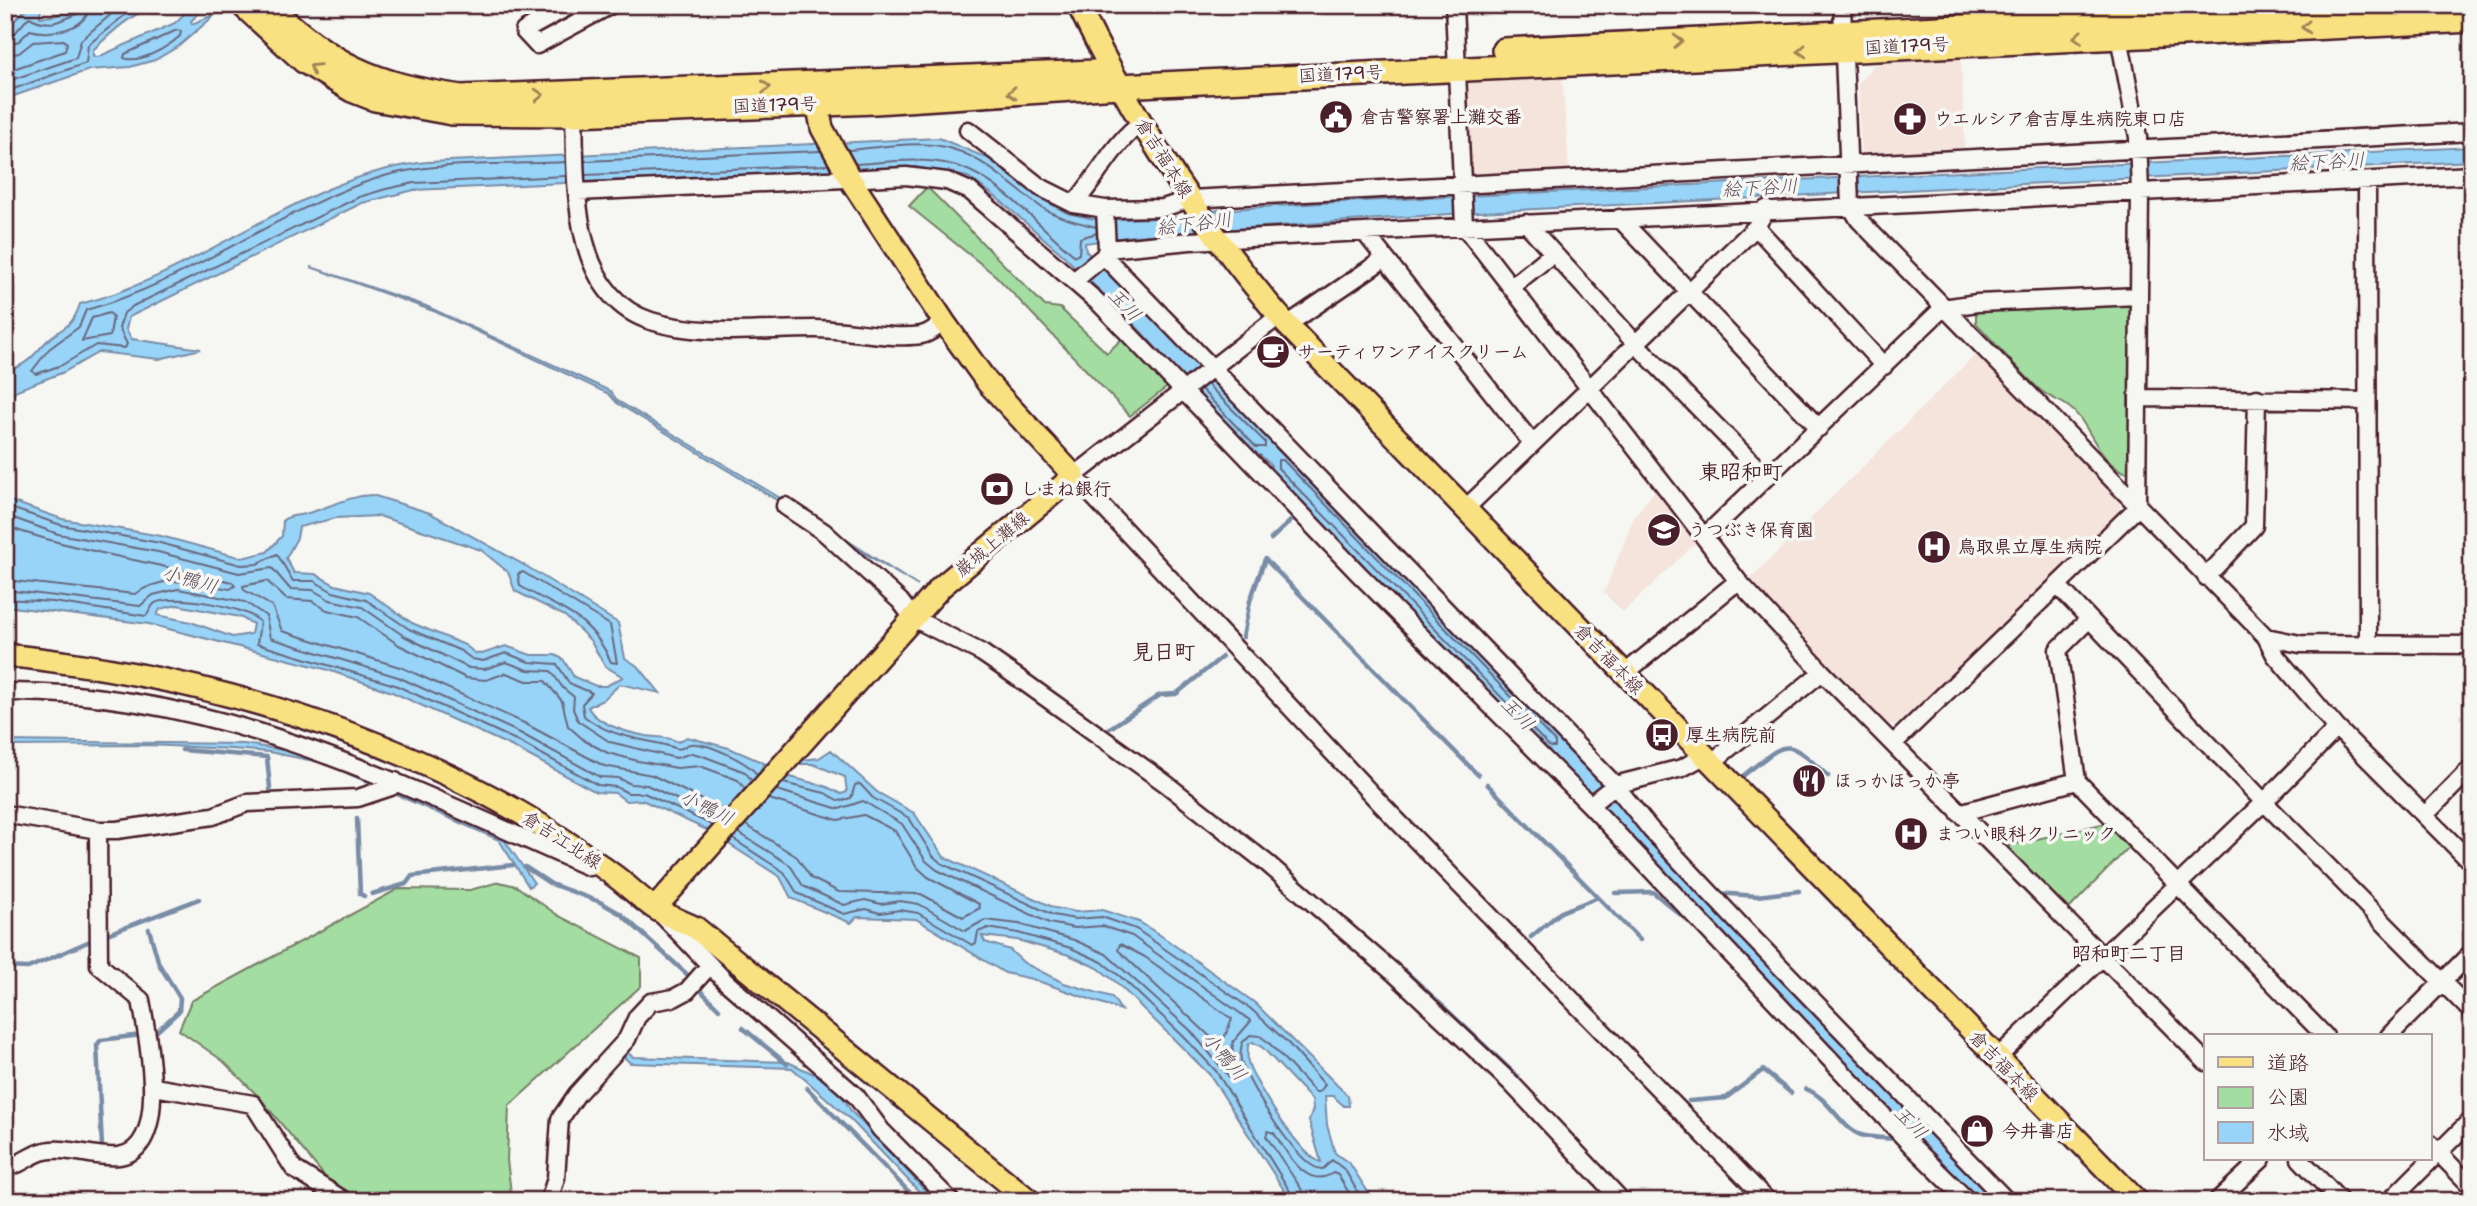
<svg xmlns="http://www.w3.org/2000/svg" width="2477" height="1206" font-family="'Shantell Sans','Klee One',sans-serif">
  <rect width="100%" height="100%" fill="#f6f6f2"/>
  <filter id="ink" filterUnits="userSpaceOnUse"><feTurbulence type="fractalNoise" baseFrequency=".0143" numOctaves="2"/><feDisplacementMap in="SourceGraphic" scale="14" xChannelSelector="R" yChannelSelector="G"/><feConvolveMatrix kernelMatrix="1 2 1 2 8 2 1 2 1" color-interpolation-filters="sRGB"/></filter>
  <g filter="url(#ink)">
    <!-- built -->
    <path fill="#f5e4dc" d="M1961,55L1965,153L1864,157L1861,154L1858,84L1877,61Z
      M1562,76L1569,169L1476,176L1466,169L1463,88L1467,81Z
      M1976,354L2119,501L2121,514L1920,709L1901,724H1881L1748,581Z
      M1659,485L1700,539L1623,612L1604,593L1634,517Z"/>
    <!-- green -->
    <path fill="#a3dda2" stroke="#767e66" stroke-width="2" d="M927,187L1045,306L1060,308L1107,353L1125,336L1170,385L1130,416L996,276L909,206Z
      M2129,302L2133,307V392L2128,393V405L2133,406L2131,472L2128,473C2103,467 2093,435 2079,417C2067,401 2053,401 2040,390C2017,369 1997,345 1976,323V309Z
      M2110,822L2131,845L2066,912L2003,847Z
      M499,882L516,886L559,916L641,958V986L509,1106L507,1160L512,1201H345L259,1097L223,1061L179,1030L191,1001L398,889L470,890Z"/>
    <!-- water -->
    <path fill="#98d4f8" stroke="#798ca6" stroke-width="2" fill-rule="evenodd" d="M30,5H41L40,17L54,16L82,5H157C132,13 112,32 93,50V56L98,57L175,23L193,5H207L191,21L192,24L216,14L179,46L155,60L130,67L89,70L5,99V30Z
      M939,138L992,160L1045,201L1067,213L1099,220L1181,217L1218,210L1321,203L2472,147V161L1479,212L1134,236L1085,243L1086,251L1447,619L2000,1201H1975L1270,470L1271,465L1260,455H1254L1135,325L1063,255L996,197L968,177L915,167L436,189L414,190L362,203L129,317L126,329L132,339L201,349L159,359L99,352L64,372L17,390L5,404V373C27,363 29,361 44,344C60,326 71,332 80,304C198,276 305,173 428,162Z
      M311,267L426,306L610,391L618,401L802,511L918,586L617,403L609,394L436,312Z
      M372,495L430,513L526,566L618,623L625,658L639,667L660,693L620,684L603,700L588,707C596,724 629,733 646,736C657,738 668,736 678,742L687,737L729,748L766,764L819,758L831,750L877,792L914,813L944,857L1055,908L1076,912L1102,910L1139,922L1160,935L1255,1003L1348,1096L1349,1106H1344L1333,1096H1325L1327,1125L1335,1153L1350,1164L1370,1195L1369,1201H1291L1210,1075L1117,983L1098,968L1069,955L1017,940L982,936L985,942L1010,950L1024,963L1064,983L1112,997L1121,1010L1032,979L1005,973L916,919L857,917L851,923L791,898L780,877L707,830L642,800L626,801L615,793L596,792L513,747L392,692L325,669L149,624L5,606V499L62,519L161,536L242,558L267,552L282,536L283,520C290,515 297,516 305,514C329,508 347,496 372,495ZM379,516L481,550L508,572L515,591L565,616L590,640L605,666L623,677L606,686H596L574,677L563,659L555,655H531L506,646L482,654L475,653L465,645L412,623L369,593L335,585L315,574L294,573L286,558L297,538L299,527L336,518ZM177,605L240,617L253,624L251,634L232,637L191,622L157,615L160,609ZM764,764H813L845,777L847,792L841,794L827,787L761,769ZM1253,1042L1263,1048L1312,1100L1313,1109L1309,1121L1321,1162C1302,1158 1254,1083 1248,1062C1247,1057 1248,1050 1248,1045Z
      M5,741L244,744L289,751L330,761L501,835L534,883L529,887L499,840L324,763L269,752L231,749L148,745L5,746Z
      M1405,969L1520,1077L1403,971Z
      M627,1052L633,1057L788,1062L814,1074L824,1075L840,1092L851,1111L935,1201H928L851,1120L792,1068L630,1063L623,1056Z"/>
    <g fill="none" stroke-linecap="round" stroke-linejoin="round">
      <!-- shore -->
      <path stroke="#69677d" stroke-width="2" d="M177,30L181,31L180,36C168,47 140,64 124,58L125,54Z
        M5,36L15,33L29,17C48,27 57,23 77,14L81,5
        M5,45L19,41L30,30C49,36 88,30 90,5
        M5,56L19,53L33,42L64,40L67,43L65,51L5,72
        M5,82L76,58L81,40L122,5
        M5,92L86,63L88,45L137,5
        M848,150C875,148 914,141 940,146C981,153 1008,184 1041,207C1058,218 1077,222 1096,227
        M585,161L821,151
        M566,162C512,165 430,161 381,177C278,209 190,282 86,310L79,327L49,349L32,371L36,374L62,365L96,345L125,348L127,344L119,328L124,313L133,306L359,197L386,189L414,183L566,176
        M856,164C888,162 922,157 953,165C998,176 1040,228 1075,256L1079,254L1080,238L1097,233
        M586,175L828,165
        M109,313L113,316L110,336L82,341L92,318Z
        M1201,389L1256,447H1265V442L1207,384
        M1278,460H1283L1555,742V747H1550L1278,468Z
        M5,506L61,525L160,543L241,565L257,564L277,554L293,581H314L333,592L366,600L409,629L461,651L472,659L483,661L506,653L529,662L557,664L569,683L592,693L582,704L584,716C612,739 644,738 675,748C682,751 684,745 690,744C706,741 750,763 757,775
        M5,515L58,534L158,552L239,573L272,568L290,589L313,590L330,600L362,607L404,636L469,668L485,669L506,662L528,670L551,671L563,688L574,697L573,709L578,721L610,742L676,758L692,753L703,756L745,772L752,781
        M5,526C79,552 156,563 232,582L235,586L230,589C195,584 168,572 135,594L5,580
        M523,572L610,625L617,663L611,662C589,613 561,611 520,586L518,574Z
        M5,590L140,606L153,595L178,589L245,602L266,616L270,638L398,677L520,733L600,777L618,778L631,784L647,785L718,819
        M5,599L53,602L146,616C150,612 150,607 155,603C173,593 248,607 260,622L257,644L395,685L516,740L598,785L616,787L628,793H644L712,825
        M783,783L825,793L839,801L851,798L855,785L860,784L873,798L909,818L933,856L941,863L1053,915L1075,919L1102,917L1136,929L1251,1009L1288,1043L1325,1085L1319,1092H1315L1268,1042L1260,1036L1250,1035L1242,1043C1241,1049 1239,1057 1242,1064C1249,1085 1301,1172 1323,1169L1332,1160L1345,1170L1363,1201
        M725,811L652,775L604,766L524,723L403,668L282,631L272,606L244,590L243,586L267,581L286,599L312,601L327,610L358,617L399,645L466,678L486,680L506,673L527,681H545L562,701L568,726L585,741L608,753L638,761L677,768L700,766L738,780L745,789
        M746,825L797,857L811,878L839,892L921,894L963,917L980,908L979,904L928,877L917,867L895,831L864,815L838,820L769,799
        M739,833L790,865L803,886L844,905L865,900L881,904L900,901L919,904L965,931L985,920L1019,924L1074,940L1106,954L1190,1030L1232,1080H1238L1232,1061L1233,1042L1251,1021L1132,936L1102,926L1075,928L1049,923L937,870L926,861L902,824L863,801L839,809L777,790
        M733,839L784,872L797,893L844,914L866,909L880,913L900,910L918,913L972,945L976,943L978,932L988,928L1018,933L1071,948L1102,962L1122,978L1183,1036L1216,1071L1296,1201
        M1120,944L1145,957L1232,1019L1222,1043H1217L1118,950Z
        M1304,1201L1302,1190L1266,1136L1268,1131L1274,1133C1287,1152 1306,1191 1333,1173L1338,1175L1354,1201"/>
      <!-- stream -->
      <path stroke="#798ca6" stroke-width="4.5" d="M1271,539L1295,517
        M1243,637L1250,601L1265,559L1478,775
        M1110,728L1160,695L1176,694L1222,657
        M182,750L267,757L271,798
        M1744,775C1789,740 1784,736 1828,776
        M1487,784L1640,940
        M357,818L360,894L364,896
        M525,867L551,884L600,902L621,914L691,978
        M1615,893L1653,892L1682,916
        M1717,893L1757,896L1799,891
        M372,894L406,884L412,876L513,865
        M149,929L159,964L180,998L179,1011L156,1032
        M105,935L199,899
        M1531,937L1561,912L1596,898
        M5,967L28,968L90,941
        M697,987L719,1009
        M743,1028L787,1064
        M807,1088L918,1201
        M1806,1089C1830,1098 1840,1128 1861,1135C1871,1138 1884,1138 1894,1139
        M1689,1101L1726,1098L1763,1070L1791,1093
        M97,1149L102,1147L97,1045L101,1040L141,1035"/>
      <!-- minor casing -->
      <g stroke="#4a1f2b" stroke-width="21">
        <path id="minor" d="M571,5L524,31L537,45L611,5
          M1454,5L1464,226L1738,581L1822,672L2206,1062
          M1842,5L1850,205L1859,220L2266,637L2275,655L2337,728L2472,863
          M574,106C576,175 568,295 651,321C702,337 763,329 815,329C846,329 895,340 921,335C929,334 937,327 944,322
          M968,130L1040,187L1074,204L1105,209L1163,208L1190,199L2472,132
          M2367,181L2368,643
          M577,192L906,176L947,181L970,191L1101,305L1359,574L1590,805L1913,1147L1968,1201
          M1074,204C1097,178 1114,142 1142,122
          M1105,209L1107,249
          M1619,218L1819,428
          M1526,223L1636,344L1766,477
          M1756,227L1884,366
          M1365,233L1532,443
          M1075,280L1104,256
          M1511,287L1552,254
          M1279,316L1074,476L1379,802L1768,1201
          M1287,325L1384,259
          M2138,398L2367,401
          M785,506L824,532L900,601L913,618L982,653L1017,677L1165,783L1268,864L1394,973L1511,1083L1622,1201
          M1464,510L1756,227L1766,209
          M1704,537L1943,308L1977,303L2139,296
          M2206,577L2254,526L2257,398
          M2058,586L2264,802L2472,1012
          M2089,619L2058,650L2077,781L2325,1036
          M2266,637L2300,644L2472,645
          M1624,674L1738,581
          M5,692C218,690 399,784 589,867L595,864
          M1894,743L2137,508L2140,193L2138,137L2113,5
          M1711,763L1822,672
          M1590,805L1615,785L1682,768L1704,756
          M1959,813L2077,781
          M5,814L98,830H117L213,816L247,803L358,798L391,787L395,781
          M2426,814L2472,767
          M662,915L726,982L856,1096L881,1130L951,1201
          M2389,1036L2472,952
          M1997,1058L2264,802L2337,728
          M154,1087L253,1104L294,1169L345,1201
          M2430,1144L2472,1187
          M2300,1159L2340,1201
          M5,1167C21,1166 30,1154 45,1151C69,1146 96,1159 119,1156C172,1148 147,1035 141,1000L99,965L98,830
          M549,1201L556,1178L560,1119L577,1094L627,1039L637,1017L651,1002L674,998L687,991L710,965
          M2007,1201L1746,931L1651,830L1615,785L1104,256L1107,249L1190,241L2472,175
          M2217,1201L2262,1159
          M2390,1201L2472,1119"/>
      </g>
      <!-- major casing -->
      <g stroke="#4a1f2b" stroke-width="26">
        <path id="major" d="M1078,5C1134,120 1203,229 1287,325L2137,1201
          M5,655C186,674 360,722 519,812C552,831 585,854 616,877C628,886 640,898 653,907C666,916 682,921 696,928L1030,1201
          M655,908L941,587L1074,476L987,382L944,322L850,179L822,128L814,87"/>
      </g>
      <!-- highway casing -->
      <g stroke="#4a1f2b" stroke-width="28">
        <path id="highway" d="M243,5L304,61L352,90L375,99L452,113L575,114L875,102L1119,86L2472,20
          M267,5C334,66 371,84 461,97L1095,72
          M1504,50L2392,5"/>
      </g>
      <!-- minor -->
      <use href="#minor" stroke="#f6f6f2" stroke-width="16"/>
      <!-- major -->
      <use href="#major" stroke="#f9e181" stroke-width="21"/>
      <!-- highway -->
      <use href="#highway" stroke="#f9e181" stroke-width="23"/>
    </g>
    <!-- one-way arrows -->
    <defs><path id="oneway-chevron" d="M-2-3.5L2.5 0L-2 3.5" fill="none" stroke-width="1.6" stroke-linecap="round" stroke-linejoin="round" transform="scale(1.75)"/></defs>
    <g stroke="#a28056">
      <use href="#oneway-chevron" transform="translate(2306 27) rotate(177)"/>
      <use href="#oneway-chevron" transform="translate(2078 37) rotate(177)"/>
      <use href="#oneway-chevron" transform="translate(1678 41) rotate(-3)"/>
      <use href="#oneway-chevron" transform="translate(1802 51) rotate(177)"/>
      <use href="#oneway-chevron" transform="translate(314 68) rotate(-147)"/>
      <use href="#oneway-chevron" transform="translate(766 87) rotate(-2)"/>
      <use href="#oneway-chevron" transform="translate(1012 93) rotate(176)"/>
      <use href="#oneway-chevron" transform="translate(539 95) rotate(-3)"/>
    </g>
  </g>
  <!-- icons -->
  <defs>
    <g id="civic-disc" transform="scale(1.75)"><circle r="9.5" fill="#4a1f2b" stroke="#f6f6f2"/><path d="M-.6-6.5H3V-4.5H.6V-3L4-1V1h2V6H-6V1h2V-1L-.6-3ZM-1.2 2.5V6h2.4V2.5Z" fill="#fff"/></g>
    <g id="pharmacy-disc" transform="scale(1.75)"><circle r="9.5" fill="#4a1f2b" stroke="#f6f6f2"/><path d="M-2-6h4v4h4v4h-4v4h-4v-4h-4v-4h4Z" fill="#fff"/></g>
    <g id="cafe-disc" transform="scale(1.75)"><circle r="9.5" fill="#4a1f2b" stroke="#f6f6f2"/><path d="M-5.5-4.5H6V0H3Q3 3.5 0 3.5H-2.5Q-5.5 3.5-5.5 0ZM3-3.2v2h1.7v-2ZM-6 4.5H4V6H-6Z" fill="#fff"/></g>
    <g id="bank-disc" transform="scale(1.75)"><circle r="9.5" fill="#4a1f2b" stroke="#f6f6f2"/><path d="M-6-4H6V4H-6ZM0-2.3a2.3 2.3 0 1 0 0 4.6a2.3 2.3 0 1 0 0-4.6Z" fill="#fff"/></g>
    <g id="school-disc" transform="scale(1.75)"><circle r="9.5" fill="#4a1f2b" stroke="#f6f6f2"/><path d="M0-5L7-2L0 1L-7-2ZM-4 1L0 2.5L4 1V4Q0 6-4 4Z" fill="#fff"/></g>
    <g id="hospital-disc" transform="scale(1.75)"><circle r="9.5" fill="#4a1f2b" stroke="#f6f6f2"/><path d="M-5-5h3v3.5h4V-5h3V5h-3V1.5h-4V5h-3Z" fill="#fff"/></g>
    <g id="bus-disc" transform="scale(1.75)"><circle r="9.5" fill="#4a1f2b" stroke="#f6f6f2"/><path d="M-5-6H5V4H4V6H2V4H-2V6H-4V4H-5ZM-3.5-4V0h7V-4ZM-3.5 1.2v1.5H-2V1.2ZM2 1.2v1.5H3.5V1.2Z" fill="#fff"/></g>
    <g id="restaurant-disc" transform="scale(1.75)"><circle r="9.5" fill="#4a1f2b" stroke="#f6f6f2"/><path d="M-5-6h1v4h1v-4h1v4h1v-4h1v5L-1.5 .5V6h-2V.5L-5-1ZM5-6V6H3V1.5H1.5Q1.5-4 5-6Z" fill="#fff"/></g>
    <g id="shop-disc" transform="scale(1.75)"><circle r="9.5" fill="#4a1f2b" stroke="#f6f6f2"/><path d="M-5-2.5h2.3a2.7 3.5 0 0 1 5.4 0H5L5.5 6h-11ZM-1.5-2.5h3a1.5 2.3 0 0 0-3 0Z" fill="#fff"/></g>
  </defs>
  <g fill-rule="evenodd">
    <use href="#civic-disc" x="1336" y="117"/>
    <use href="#pharmacy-disc" x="1910" y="119"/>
    <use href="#cafe-disc" x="1273" y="352"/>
    <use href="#bank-disc" x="997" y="489"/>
    <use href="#school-disc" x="1664" y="530"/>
    <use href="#hospital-disc" x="1934" y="547"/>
    <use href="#bus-disc" x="1662" y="735"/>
    <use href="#restaurant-disc" x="1809" y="781"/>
    <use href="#hospital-disc" x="1911" y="834"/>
    <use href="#shop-disc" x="1977" y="1131"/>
  </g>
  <g text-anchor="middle" stroke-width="7" stroke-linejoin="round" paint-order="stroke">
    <!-- street labels -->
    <g font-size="18" fill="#4a1f2b" stroke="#f6f6f2">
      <text transform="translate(1907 46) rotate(-3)" y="6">国道179号</text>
      <text transform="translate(1341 74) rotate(-3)" y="6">国道179号</text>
      <text transform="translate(775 105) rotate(-2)" y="6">国道179号</text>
      <text transform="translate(1164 158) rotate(58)" y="6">倉吉福本線</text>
      <text transform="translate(992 544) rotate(-40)" y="6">巌城上灘線</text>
      <text transform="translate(1609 659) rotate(46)" y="6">倉吉福本線</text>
      <text transform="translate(562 840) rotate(33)" y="6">倉吉江北線</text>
      <text transform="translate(2004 1066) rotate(46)" y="6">倉吉福本線</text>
    </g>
    <!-- poi labels -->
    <g font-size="18" font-weight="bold" fill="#4a1f2b" stroke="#f6f6f2" text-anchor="start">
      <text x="1360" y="123">倉吉警察署上灘交番</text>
      <text x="1934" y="125">ウエルシア倉吉厚生病院東口店</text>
      <text x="1298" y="358">サーティワンアイスクリーム</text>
      <text x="1021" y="495">しまね銀行</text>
      <text x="1688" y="536">うつぶき保育園</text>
      <text x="1958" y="553">鳥取県立厚生病院</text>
      <text x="1686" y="741">厚生病院前</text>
      <text x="1834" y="787">ほっかほっか亭</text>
      <text x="1936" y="840">まつい眼科クリニック</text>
      <text x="2002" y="1137">今井書店</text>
    </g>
    <!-- water labels -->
    <g font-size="19" font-style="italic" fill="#5e4c5e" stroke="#f6f6f2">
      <text transform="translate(2327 161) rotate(-3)" y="7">絵下谷川</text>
      <text transform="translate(1760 187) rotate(-3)" y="7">絵下谷川</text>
      <text transform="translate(1194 223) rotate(-7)" y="7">絵下谷川</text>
      <text transform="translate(1125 304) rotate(46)" y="7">玉川</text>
      <text transform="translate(190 579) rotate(16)" y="7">小鴨川</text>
      <text transform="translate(1518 713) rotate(46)" y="7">玉川</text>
      <text transform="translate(707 807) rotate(26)" y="7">小鴨川</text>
      <text transform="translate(1225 1056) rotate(50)" y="7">小鴨川</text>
      <text transform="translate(1911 1122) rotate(46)" y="7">玉川</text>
    </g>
    <!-- neighbourhood labels -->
    <g font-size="19" font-weight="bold" fill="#4a1f2b" stroke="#f6f6f2">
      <text x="2129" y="960">昭和町二丁目</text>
    </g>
    <!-- quarter labels -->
    <g font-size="21" font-weight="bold" fill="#4a1f2b" stroke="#f6f6f2">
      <text x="1741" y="479">東昭和町</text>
      <text x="1164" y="659">見日町</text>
    </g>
  </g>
  <!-- margin -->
  <rect width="2477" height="1206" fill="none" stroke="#f6f6f2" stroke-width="28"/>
  <rect x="14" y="14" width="2449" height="1178" fill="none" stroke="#4a1f2b" stroke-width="2.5" filter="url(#ink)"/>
  <!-- legend -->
  <rect x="2204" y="1034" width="228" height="126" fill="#f6f6f2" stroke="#b1a0a2" stroke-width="2"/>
  <rect x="2218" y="1057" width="35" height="10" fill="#f9e181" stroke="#b1a0a2" stroke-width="2"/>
  <text x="2267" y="1070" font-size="21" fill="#4a1f2b">道路</text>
  <rect x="2218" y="1087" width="35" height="21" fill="#a3dda2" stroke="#b1a0a2" stroke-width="2"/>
  <text x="2267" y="1104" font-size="21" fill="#4a1f2b">公園</text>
  <rect x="2218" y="1122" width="35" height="21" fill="#98d4f8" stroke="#b1a0a2" stroke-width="2"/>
  <text x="2267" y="1140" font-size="21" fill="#4a1f2b">水域</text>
</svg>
